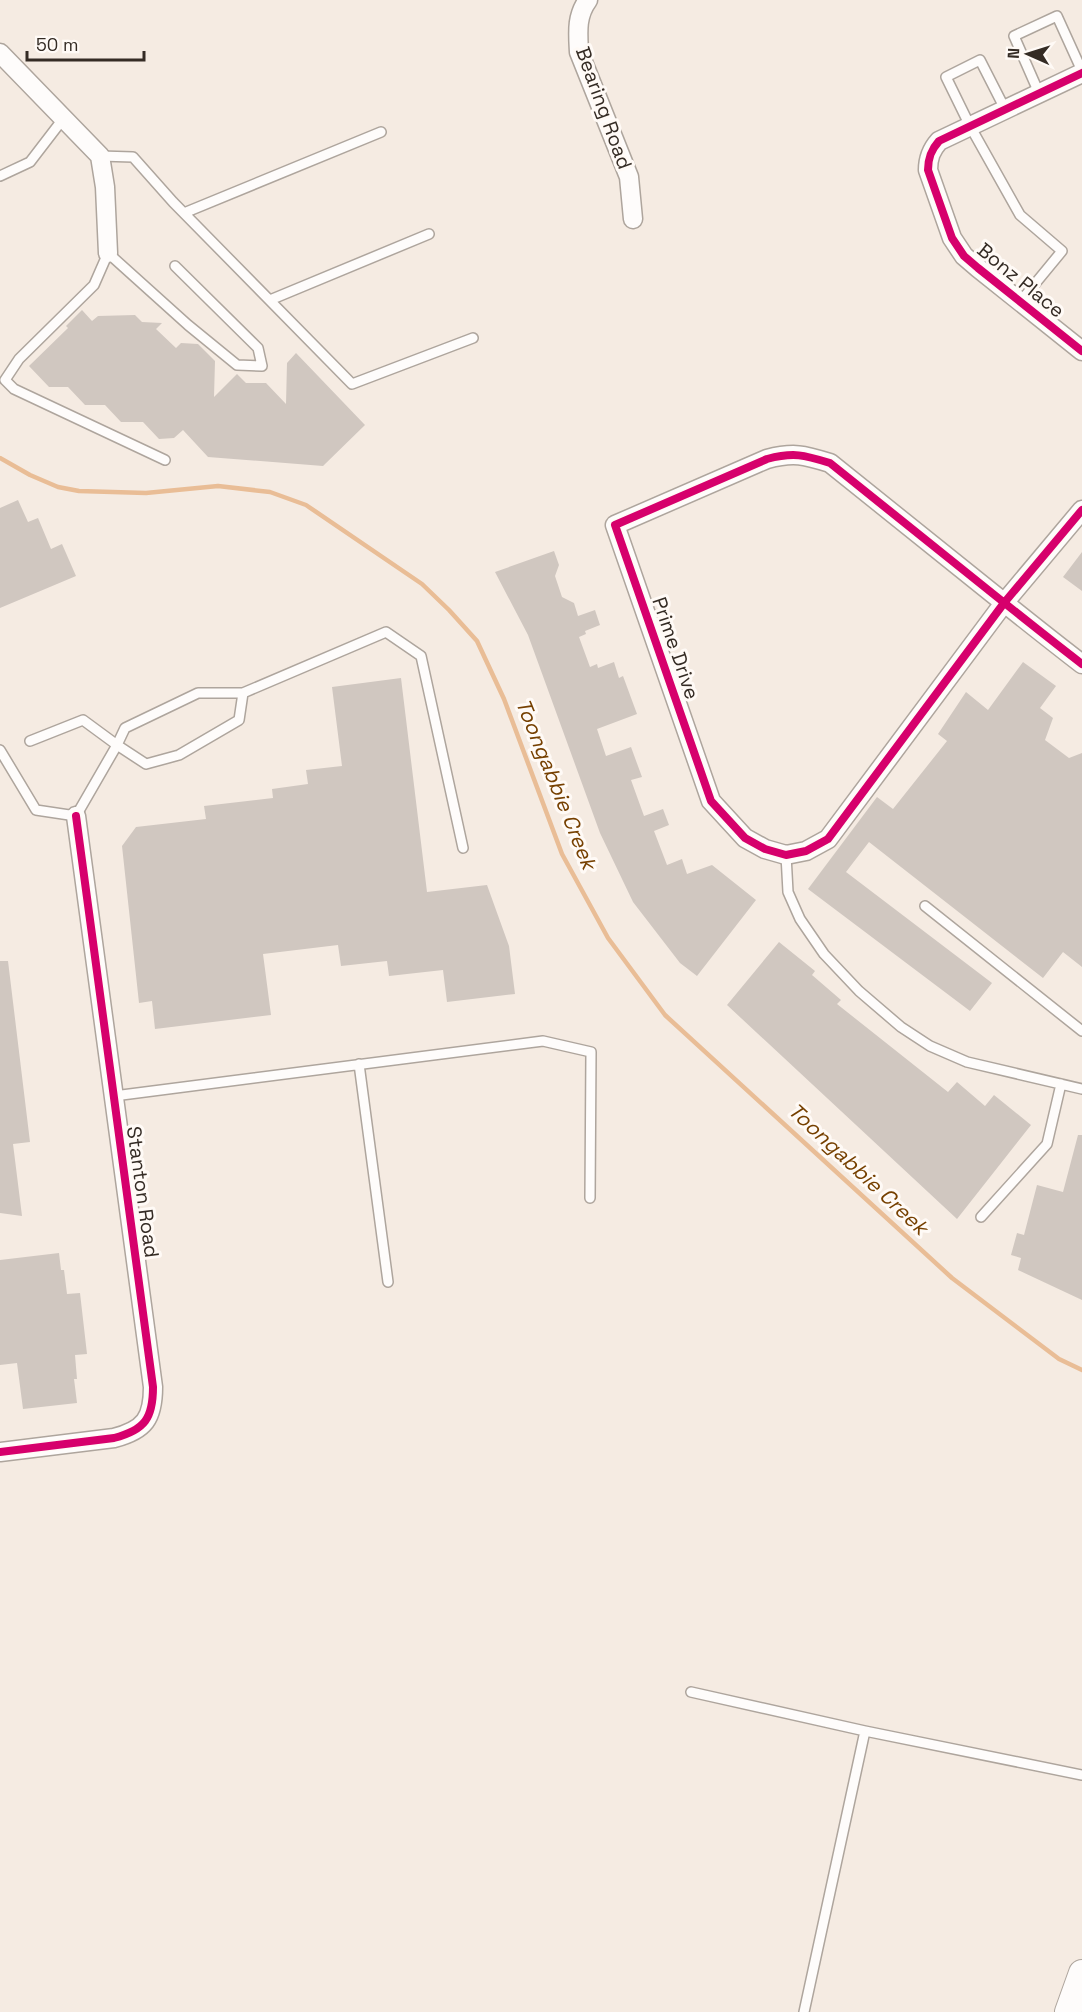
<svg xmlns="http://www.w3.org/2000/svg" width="1082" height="2012" font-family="'Space Grotesk',sans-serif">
  <rect width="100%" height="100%" fill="#f5ebe2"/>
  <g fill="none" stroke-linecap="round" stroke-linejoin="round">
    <!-- stream -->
    <path stroke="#e9bd96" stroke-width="4.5" d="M0,458L30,475L58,487L79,491L146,493L218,486L270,492L306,505L422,584L449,610L477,641L504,699L562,854L608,938L665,1015L952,1278L1059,1359L1082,1370"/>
  </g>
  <!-- building -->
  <path fill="#d0c7c0" d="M82,310L92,321L98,316L135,315L142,322L162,323L156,329L176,348L181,343L198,344L215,361L214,397L237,374L246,383H266L286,404L287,363L296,353L365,425L323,466L208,457L183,430L174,438L159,439L143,422H121L105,405H85L68,387H49L29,366L68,328L66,326Z
    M18,500L28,522L38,518L51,549L62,544L76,576L0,608V508Z
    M554,551L559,565L555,576L562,597L574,603L578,616L595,610L600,625L585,631L586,634L579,637L590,667L597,664L598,668L614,662L619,678L623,676L637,714L597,729L606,756L631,747L642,777L631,780L644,816L663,809L669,825L654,831L667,865L682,859L687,874L712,865L756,900L697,976L680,963L633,902L600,833L528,635L495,572Z
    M1082,552V591L1063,577Z
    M1023,662L1056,686L1040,708L1053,718L1045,740L1069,758L1082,753V967L1063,952L1043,978L869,842L846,872L992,983L970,1011L808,889L877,797L893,809L947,741L938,734L966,692L988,710Z
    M401,678L427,892L487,885L509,946L515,994L447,1002L443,970L389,976L387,961L341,966L338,945L263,954L271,1015L155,1029L152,1001L139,1003L122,846L136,827L206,819L204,806L273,798L272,789L308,784L306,770L342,766L332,687Z
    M779,942L815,971L812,975L841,1000L837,1004L948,1092L957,1082L985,1106L994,1095L1031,1125L957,1219L727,1005Z
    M0,961H8L30,1142L13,1144L22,1216L0,1213Z
    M1078,1135H1082V1300L1018,1270L1021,1258L1011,1255L1017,1233L1024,1235L1037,1185L1063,1192Z
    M59,1253L61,1270H64L67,1294L80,1293L87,1354L75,1355L77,1379H74L77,1403L23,1409L17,1363L0,1365V1260Z"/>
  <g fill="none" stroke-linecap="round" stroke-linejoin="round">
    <!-- lane casing -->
    <g stroke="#aea59d" stroke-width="12">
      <path id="lane" d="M1039,93L1014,36L1057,16L1082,71
        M1005,109L980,60L946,77L970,126L1020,215L1062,251L1020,302
        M100,156L133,157L173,202L352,384L473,338
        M0,176L30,162L63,119
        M184,213L381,132
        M270,300L429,234
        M165,460L14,389L5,380L19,359L94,285L108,253L188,325L237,365L262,366L258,348L175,266
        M198,693H243L239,720L179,755L146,764L117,745L125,728Z
        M243,693L386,632L421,656L463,848
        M0,750L36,810L76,816L117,745L83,720L30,741
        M786,855L788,892L800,919L824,954L859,991L901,1027L930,1046L967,1062L1082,1089
        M925,906L1082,1031
        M359,1064L388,1282
        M114,1096L543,1041L591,1052L590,1198
        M981,1217L1047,1144L1061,1084
        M691,1692L865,1731L1082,1775
        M804,2012L865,1731"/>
    </g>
    <!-- street casing -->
    <g stroke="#aea59d" stroke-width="21">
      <path id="street" d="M588,0C576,16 578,33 579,52L629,177L633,219
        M0,53L100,156L105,187L108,253
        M1082,73L939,141C931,150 928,158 928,170L952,238L964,256L978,268L1082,351
        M1082,510L1004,603L828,839L806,851L786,855L765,849L745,838L711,801L615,525L767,459C794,452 804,455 830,463L992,593C1022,617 1052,641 1082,664
        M0,1452L114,1438C145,1430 153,1418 153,1387L76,816"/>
    </g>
    <!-- secondary casing -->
    <g stroke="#aea59d" stroke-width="28">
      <path id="secondary" d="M1068,2012L1082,1973"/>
    </g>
    <!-- lane -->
    <use href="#lane" stroke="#fefcfb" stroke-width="9"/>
    <!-- street -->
    <use href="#street" stroke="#fefcfb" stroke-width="18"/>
    <!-- secondary -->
    <use href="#secondary" stroke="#fefcfb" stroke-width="26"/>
    <!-- cycleway casing -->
    <g stroke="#fffaf6" stroke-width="11">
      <path id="cycleway" d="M1082,73L939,141C931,150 928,158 928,170L952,238L964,256L978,268L1082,351
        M1082,510L1004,603L828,839L806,851L786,855L765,849L745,838L711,801L615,525L767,459C794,452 804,455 830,463L992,593C1022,617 1052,641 1082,664
        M0,1452L114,1438C145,1430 153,1418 153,1387L76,816"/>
    </g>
    <!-- cycleway -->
    <use href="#cycleway" stroke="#d6006c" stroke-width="8"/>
  </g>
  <g text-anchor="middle" stroke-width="6" stroke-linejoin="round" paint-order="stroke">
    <!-- street labels -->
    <g font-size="20" fill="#342b24" stroke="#fffaf6">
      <text transform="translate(604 108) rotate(70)" y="7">Bearing Road</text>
      <text transform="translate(1021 280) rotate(39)" y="7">Bonz Place</text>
      <text transform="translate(676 648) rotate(71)" y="7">Prime Drive</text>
      <text transform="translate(143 1192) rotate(82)" y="7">Stanton Road</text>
    </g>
    <!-- water labels -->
    <g font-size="21" font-style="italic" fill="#764000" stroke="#fffaf6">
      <text transform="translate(556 784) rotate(68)" y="7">Toongabbie Creek</text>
      <text transform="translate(858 1169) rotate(43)" y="7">Toongabbie Creek</text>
    </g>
  </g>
  <!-- north arrow -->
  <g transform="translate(1028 54) rotate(273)" stroke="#fffaf6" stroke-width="4.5" paint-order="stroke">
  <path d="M0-4.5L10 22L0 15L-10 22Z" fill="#342b24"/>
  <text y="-9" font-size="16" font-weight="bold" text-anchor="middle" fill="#342b24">N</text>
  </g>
  <!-- scale -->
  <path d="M27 51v9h117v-9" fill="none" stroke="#342b24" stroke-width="3"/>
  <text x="36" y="51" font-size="18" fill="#342b24" stroke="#fffaf6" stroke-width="4.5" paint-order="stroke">50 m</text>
</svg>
